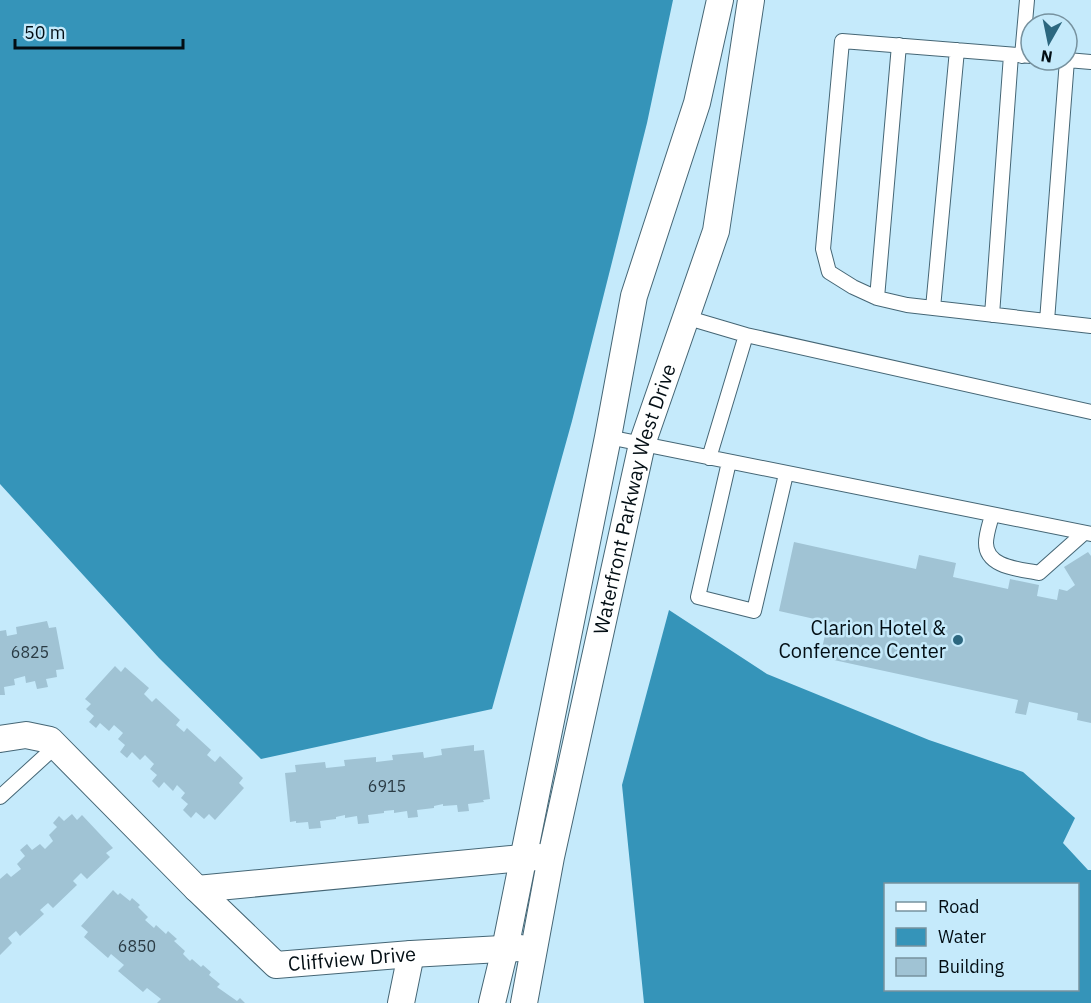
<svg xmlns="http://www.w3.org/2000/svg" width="1091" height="1003" font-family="'IBM Plex Sans',sans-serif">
  <rect width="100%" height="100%" fill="#c5eafb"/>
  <!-- water -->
  <path fill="#3594b9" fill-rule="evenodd" d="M0,0H673L647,123L572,421L492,709L261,759L159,658L0,484Z
    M669,610L767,674L929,740L1023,772L1075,818L1063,843L1088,870H1091V1003H644L622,785ZM886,884H1078V990H886Z"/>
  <!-- building -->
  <path fill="#a0c3d4" d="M794,542L916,569L919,555L956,563L953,577L1008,589L1010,579L1039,585L1037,596L1057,600L1059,589L1067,591L1075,585L1064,567L1088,552L1091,556V723L1077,720L1078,713L1029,702L1026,715L1015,713L1018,700L820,657L828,622L779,611Z
    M47,621L49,628L56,627L64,669L56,670L57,677L46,679L48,687L37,689L35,681L26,683L25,676L14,679L15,685L4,687L5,695H0V631L6,630L7,636L17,634L16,627Z
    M115,666L121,672L125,667L149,688L144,694L152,702L156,698L180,720L176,725L184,732L187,728L211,750L207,755L215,762L220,756L243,778L239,783L244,788L215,820L209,814L204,819L196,812L191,818L183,810L188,804L181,798L185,793L177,785L173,791L164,782L159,788L152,781L157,775L150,769L154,764L145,755L140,760L132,752L127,758L120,752L125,745L118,739L123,733L114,725L109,731L100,723L96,728L89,722L94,716L86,709L91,704L85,699Z
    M474,745V751L484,750L490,799L483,800L484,802L468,804L469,811L458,812L457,805L443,806V804L434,806V808L417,810L418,817L408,818L407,811L394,813V810L384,811V813L368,815L369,823L358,824L357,816L345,818V815L336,817V819L320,821L321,828L309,829L308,822L296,823V821L290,822L285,773L296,772L295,765L325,762L326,768L345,766L344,760L376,757V762L393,760L392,755L423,752L424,758L442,755L441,749Z
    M72,814L77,820L82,815L113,848L106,853L110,857L87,879L81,873L73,881L77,885L53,908L48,903L40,910L44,914L20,936L16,931L8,938L12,943L0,955V879L7,873L11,877L21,869L17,864L25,856L20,850L27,844L32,850L40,844L45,849L53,841L49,835L57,827L53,823L59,816L64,821Z
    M113,890L118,895L120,893L130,901L132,898L140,905L138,907L148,917L145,920L154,928L156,925L166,934L168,931L177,939L174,941L185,951L183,954L190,961L192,959L201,967L203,965L211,972L209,975L220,984L217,987L237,1001L240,998L245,1003H157L161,999L147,988L143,992L118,971L124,965L111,954L108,958L84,937L88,932L81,926Z"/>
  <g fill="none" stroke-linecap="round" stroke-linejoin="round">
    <!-- lane casing -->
    <g stroke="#456675" stroke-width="16">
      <path id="lane" d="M1022,56L1027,0
        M1031,56L842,41L823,249L829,272L853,287L877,298L907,305L1091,326
        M1067,60L1091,62
        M877,298L899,45
        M933,308L957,50
        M992,315L1011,55
        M685,317L746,335L1091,412
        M1047,321L1067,60
        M608,437L1091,534
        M709,458L746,335
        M729,462L698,597L754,611L786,474
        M992,515C990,523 986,534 986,543C986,568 1021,569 1039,573L1084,533
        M0,797L56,746"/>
    </g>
    <!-- street casing -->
    <g stroke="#456675" stroke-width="28">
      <g id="street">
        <path id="s1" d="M0,739L26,735L50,740L197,889L276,965L411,954L520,948"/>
        <path d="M197,889L522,858L539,857"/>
        <path d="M401,1003L411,954"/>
        <path d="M492,1003L505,949L608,437L634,296L697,103L720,0"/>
        <path id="s2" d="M524,1003L551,857L642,444L716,231L751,0"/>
      </g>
    </g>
    <!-- lane -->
    <use href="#lane" stroke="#fff" stroke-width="14"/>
    <!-- street -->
    <use href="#street" stroke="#fff" stroke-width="26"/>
  </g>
  <!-- markers -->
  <circle fill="#2c677f" stroke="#c5eafb" stroke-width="2" cx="958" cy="640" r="6"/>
  <g text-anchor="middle" stroke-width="5" stroke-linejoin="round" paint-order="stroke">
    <!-- number labels -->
    <g font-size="16" fill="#2a3b44">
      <text x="30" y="658">6825</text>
      <text x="387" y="792">6915</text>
      <text x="137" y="952">6850</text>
    </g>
    <!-- street labels -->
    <g font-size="20" fill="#030e14" stroke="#c5eafb">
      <text dy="7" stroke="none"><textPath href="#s2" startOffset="516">Waterfront Parkway West Drive</textPath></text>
      <text dy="7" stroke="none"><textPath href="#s1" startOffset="446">Cliffview Drive</textPath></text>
    </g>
    <!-- poi labels -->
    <g font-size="20" fill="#030e14" stroke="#c5eafb" text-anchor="end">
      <text x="946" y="635">Clarion Hotel &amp;<tspan x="946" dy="23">Conference Center</tspan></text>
    </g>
  </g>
  <!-- legend -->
  <rect x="884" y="883" width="195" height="108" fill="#c5eafb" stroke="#77929f" stroke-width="1.5"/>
  <rect x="896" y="902" width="30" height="9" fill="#ffffff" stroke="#77929f" stroke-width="1.5"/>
  <text x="938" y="913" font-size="18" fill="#030e14">Road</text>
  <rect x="896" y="928" width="30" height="18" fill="#3594b9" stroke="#77929f" stroke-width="1.5"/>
  <text x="938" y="943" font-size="18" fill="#030e14">Water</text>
  <rect x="896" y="958" width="30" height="18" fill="#a0c3d4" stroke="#77929f" stroke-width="1.5"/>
  <text x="938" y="973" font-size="18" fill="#030e14">Building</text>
  <!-- north arrow -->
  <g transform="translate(1049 42) rotate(189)"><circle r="28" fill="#c5eafb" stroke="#77929f" stroke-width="1.5"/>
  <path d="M0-4.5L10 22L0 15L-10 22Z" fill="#2c677f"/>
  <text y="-9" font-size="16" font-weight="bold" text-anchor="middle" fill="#030e14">N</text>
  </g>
  <!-- scale -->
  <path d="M15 39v9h168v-9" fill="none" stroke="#030e14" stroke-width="3"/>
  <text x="24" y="39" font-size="18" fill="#030e14" stroke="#c5eafb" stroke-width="4.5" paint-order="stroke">50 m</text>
</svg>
